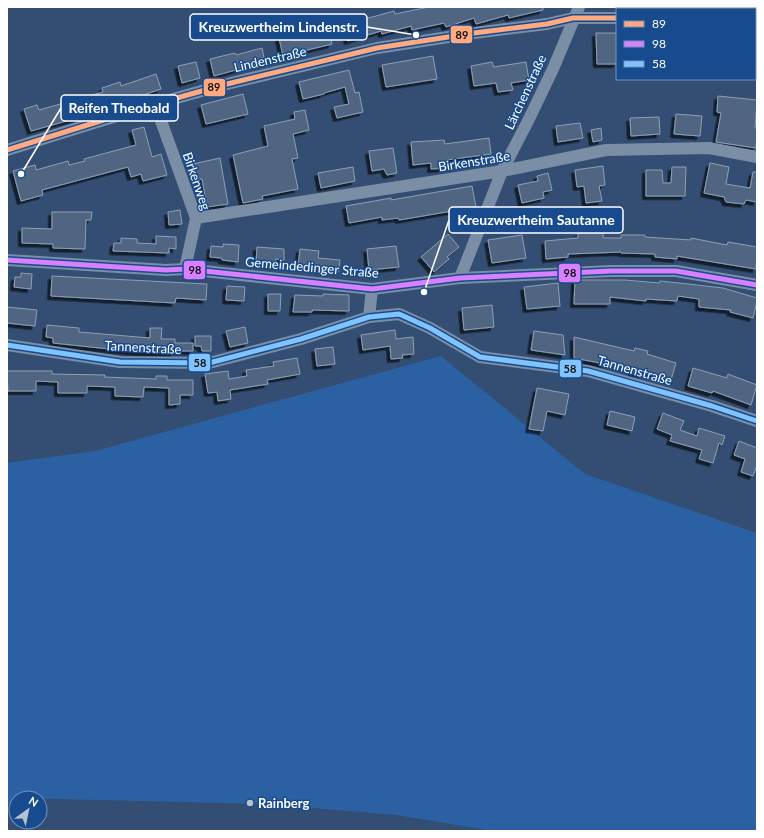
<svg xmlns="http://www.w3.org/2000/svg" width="764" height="838" font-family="Lato,sans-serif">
  <defs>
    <filter id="shadow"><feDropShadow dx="-3.5" dy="3.5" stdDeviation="0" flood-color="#0009"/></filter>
  </defs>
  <rect width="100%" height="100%" fill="#334e72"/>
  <!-- green -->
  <path fill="#2b61a3" d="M441,356L585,474L757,533V831H493L396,815L266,804L16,798V802L7,805V463L95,451Z"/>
  <!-- building -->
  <path fill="#4f6582" stroke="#8e9fb5" filter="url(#shadow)" d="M429,7H543V10L509,18L508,15L476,24L474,18L446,27L444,23L412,30L411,26L382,34L381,31L348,41L342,21L364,15L365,19L394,11L395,14Z
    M328,28L332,44L283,56L279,38L298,33L299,36Z
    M596,33H617V64H597Z
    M262,48L265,62L214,76L210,59L235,53L236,55Z
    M433,56L437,79L386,87L382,65Z
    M196,62L200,78L182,83L178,66Z
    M492,62L494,67L526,62L529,80L511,83L513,90L498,92L496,83L474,86L471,66Z
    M349,70L355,93L359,92L363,112L337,118L334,107L349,104L345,87L324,93V94L303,99L299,82Z
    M156,74L161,89L126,101L95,110V113L31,131L24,109L37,105L39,110L103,92L102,88L120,82L121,86Z
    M243,94L248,114L206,124L201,105Z
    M718,96L757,100L755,128H757L756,148L716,142L721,113L717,112Z
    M305,110L309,130L293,134L298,158L292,159L298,189L262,196L263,199L243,203L233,155L268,146L264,126L295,119L294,112Z
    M676,114L702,116L700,136L674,134Z
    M659,117L660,134L631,136L630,118Z
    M580,123L583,138L558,142L556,126Z
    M144,127L152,157L161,154L167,175L143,181L141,174L131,177L128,167L42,190L43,195L21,201L13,171L35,165L36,170L68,161L69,165L85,161L84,159L136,145L132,130Z
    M601,128L602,140L593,142L591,130Z
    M489,138L491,154L446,160V168L431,169V163L413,165L411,142L444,140L445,144Z
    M393,148L397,173L387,175L384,169L372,171L369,151Z
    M220,158L228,204L207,207L202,179L196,180L193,164Z
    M710,163L729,167L726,184L750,188L753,172H757V202L746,200L744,204L726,202L724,197L704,193Z
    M603,166L605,185L599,186L602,201L586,203L584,186L577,187L575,170Z
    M353,167L355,181L321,188L318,173Z
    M672,167H686L685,196H646V170H662L663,183H671Z
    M548,173L552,190L543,192L544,198L522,203L518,185L538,181L537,176Z
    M472,186L476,207L399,220L398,218L382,220V217L349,223L346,206L391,198V200Z
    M180,210L182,224L169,225L168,212Z
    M52,212H92L91,220H86L85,249L53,248V244L22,243V228L52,229Z
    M578,233H603V238H621V235H645V237L691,240V238L727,245L728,242L757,247L756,269L677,256V259L655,257V254L621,253V252L568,254V257L546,259L545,241L578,238Z
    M448,234L459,247L447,257L449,259L434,272L421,257Z
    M522,235L526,258L492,263L488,240Z
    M156,236L176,237V249L169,248V253L113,251L114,243H121V238L137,239V243L156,244Z
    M223,244L239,245L238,262L222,260V258L210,257L211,246L223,247Z
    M396,246L399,267L369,270L367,249Z
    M257,247L284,249V260L276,259L275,265L256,263Z
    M300,249L319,251L318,258L340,260L339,271L298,266Z
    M21,273L32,274L31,289L14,287L15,277H21Z
    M52,276L207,284L206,300L176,298L175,303L51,296Z
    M575,280H625L659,283L660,281L679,283L723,288L757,298V301L753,318L730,312L731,310L699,307V299L678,296L677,301L646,299V301L610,297V304H574Z
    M558,283L560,306L527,309L524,287Z
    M227,286L245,287L244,301L226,300Z
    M268,294H281L280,311H268Z
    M323,294L349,295V311L312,310V312H293L295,295L323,296Z
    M492,305L494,327L464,330L462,308Z
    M7,307L37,310L35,326L7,323Z
    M47,325L79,328V332L150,338V328H162L161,339H175V343H193V351H174V353L138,352L53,343V338L46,337Z
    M245,327L248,343L230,347L226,331Z
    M395,330L396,339L413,337L414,354L402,355L403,358L391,359L390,346L363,350L361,335Z
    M534,331L563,335L565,355L531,350Z
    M195,336H211V351H202L201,346H195Z
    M574,337L634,351L635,348L648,351L647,354L676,363L671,380L643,372V374L632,372L633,369L605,363V364L574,358Z
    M333,347L335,364L317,366L315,349Z
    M297,358L300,374L267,380L268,384L230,390L231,399L218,401L217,392L208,393L205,374L228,371L229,379L247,376L246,370L274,366L273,362Z
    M693,368L727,378L728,374L757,385L751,405L713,391L712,393L688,386Z
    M7,371H52V374L105,375L104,377L156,379V376H167V380H193V395H180V404L169,405V388L144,387L143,397L115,396V387L87,386V393H58V382L36,381V391H8Z
    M537,388L569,394L565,415L547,411L543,431L529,429Z
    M610,411L635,417L632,431L607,425Z
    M663,413L684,421L680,430L697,436L699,428L725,436L722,445L719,443L713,463L699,459L702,450L670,441L672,435L657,429Z
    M739,441L757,448V465L753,476L741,472L745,459L734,455Z"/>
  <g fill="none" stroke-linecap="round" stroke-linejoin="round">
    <!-- minor -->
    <path stroke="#7a8ea6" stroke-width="12" d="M755,16H757
      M155,104L196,218L185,269
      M7,150L155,104L227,84L377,48L474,33L547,24L573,18H617
      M196,218L502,171L606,150L709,148L757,157
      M7,260L166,270L185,269L372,289L460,278L611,271H676L757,285
      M460,278L502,171L528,121L553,69L579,7
      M369,317L372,289
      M7,345L120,362L209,363L301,339L369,317L399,314L430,328L480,357L588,371L712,406L757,421"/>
    <!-- bus-1 casing -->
    <g stroke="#184b8d" stroke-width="8">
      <path id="bus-1" d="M7,150L155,104L227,84L377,48L474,33L547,24L573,18H617"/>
    </g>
    <!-- bus-2 casing -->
    <g stroke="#184b8d" stroke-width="8">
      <path id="bus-2" d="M7,260L166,270L185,269L372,289L460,278L611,271H676L757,285"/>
    </g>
    <!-- bus-3 casing -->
    <g stroke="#184b8d" stroke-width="8">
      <path id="bus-3" d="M7,345L120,362L209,363L301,339L369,317L399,314L430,328L480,357L588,371L712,406L757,421"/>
    </g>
    <!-- bus-1 -->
    <use href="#bus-1" stroke="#ffa980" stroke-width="5"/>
    <!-- bus-2 -->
    <use href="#bus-2" stroke="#d880ff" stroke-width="5"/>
    <!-- bus-3 -->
    <use href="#bus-3" stroke="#80c4ff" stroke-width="5"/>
  </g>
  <!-- markers -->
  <circle fill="#b8c1ce" stroke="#184b8d" stroke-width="1.5" cx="250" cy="803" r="4"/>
  <g text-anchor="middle" stroke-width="3" stroke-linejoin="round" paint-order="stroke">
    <!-- street labels -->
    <g font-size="13" fill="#fff" stroke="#184b8d">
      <text transform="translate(270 59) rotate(-13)" y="5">Lindenstraße</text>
      <text transform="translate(525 92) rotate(-65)" y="5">Lärchenstraße</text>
      <text transform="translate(474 161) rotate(-9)" y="5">Birkenstraße</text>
      <text transform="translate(197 181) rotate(71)" y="5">Birkenweg</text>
      <text transform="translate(312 267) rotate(5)" y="5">Gemeindedinger Straße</text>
      <text transform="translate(143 347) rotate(3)" y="5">Tannenstraße</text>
      <text transform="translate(635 370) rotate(16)" y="5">Tannenstraße</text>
    </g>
    <!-- poi labels -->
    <g font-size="13" font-weight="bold" fill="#fff" stroke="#184b8d" text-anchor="start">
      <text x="258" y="808">Rainberg</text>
    </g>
  </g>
  <!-- callouts -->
  <path fill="none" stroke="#fff" stroke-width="1.5" d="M416 35L367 27M21 174L61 108M424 292L449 220"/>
  <g fill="#fff" stroke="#184b8d" stroke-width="1.5">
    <circle cx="416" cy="35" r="4"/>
    <circle cx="21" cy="174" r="4"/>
    <circle cx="424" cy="292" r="4"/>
  </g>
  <g fill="#184b8d" stroke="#fff" stroke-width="1.5">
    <rect x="190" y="14" width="177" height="26" rx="4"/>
    <rect x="61" y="95" width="117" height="26" rx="4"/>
    <rect x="449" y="207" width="174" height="26" rx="4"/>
  </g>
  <g font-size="14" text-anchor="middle" font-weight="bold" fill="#fff">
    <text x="279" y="32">Kreuzwertheim Lindenstr.</text>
    <text x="119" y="113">Reifen Theobald</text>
    <text x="536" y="225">Kreuzwertheim Sautanne</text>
  </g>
  <g stroke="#184b8d" stroke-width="1.5">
    <rect x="450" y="25" width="23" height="19" rx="4" fill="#ffa980"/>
    <rect x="203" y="78" width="23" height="19" rx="4" fill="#ffa980"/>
    <rect x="183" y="260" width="23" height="20" rx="4" fill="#d880ff"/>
    <rect x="558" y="263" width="23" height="20" rx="4" fill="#d880ff"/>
    <rect x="188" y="353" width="23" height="19" rx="4" fill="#80c4ff"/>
    <rect x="559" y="359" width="23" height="19" rx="4" fill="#80c4ff"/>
  </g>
  <g font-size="11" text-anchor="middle" font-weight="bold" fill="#111">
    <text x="462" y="39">89</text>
    <text x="214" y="91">89</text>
    <text x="195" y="274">98</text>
    <text x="570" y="277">98</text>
    <text x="200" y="367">58</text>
    <text x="570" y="373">58</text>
  </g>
  <!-- border -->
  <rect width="764" height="838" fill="none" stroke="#ffffff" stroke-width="16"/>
  <!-- legend -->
  <rect x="616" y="8" width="140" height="72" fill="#184b8d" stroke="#7493bb"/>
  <rect x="624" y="21" width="20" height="6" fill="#ffa980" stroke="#7493bb"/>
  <text x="652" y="28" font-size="12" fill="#ffffff">89</text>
  <rect x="624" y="41" width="20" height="6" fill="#d880ff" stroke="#7493bb"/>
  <text x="652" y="48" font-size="12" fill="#ffffff">98</text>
  <rect x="624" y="61" width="20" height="6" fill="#80c4ff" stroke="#7493bb"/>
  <text x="652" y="68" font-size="12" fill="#ffffff">58</text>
  <!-- north arrow -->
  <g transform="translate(28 810) rotate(33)"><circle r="19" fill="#184b8d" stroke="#7493bb"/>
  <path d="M0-3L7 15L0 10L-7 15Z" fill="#b8c1ce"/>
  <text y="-6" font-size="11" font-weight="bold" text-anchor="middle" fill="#ffffff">N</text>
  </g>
</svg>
